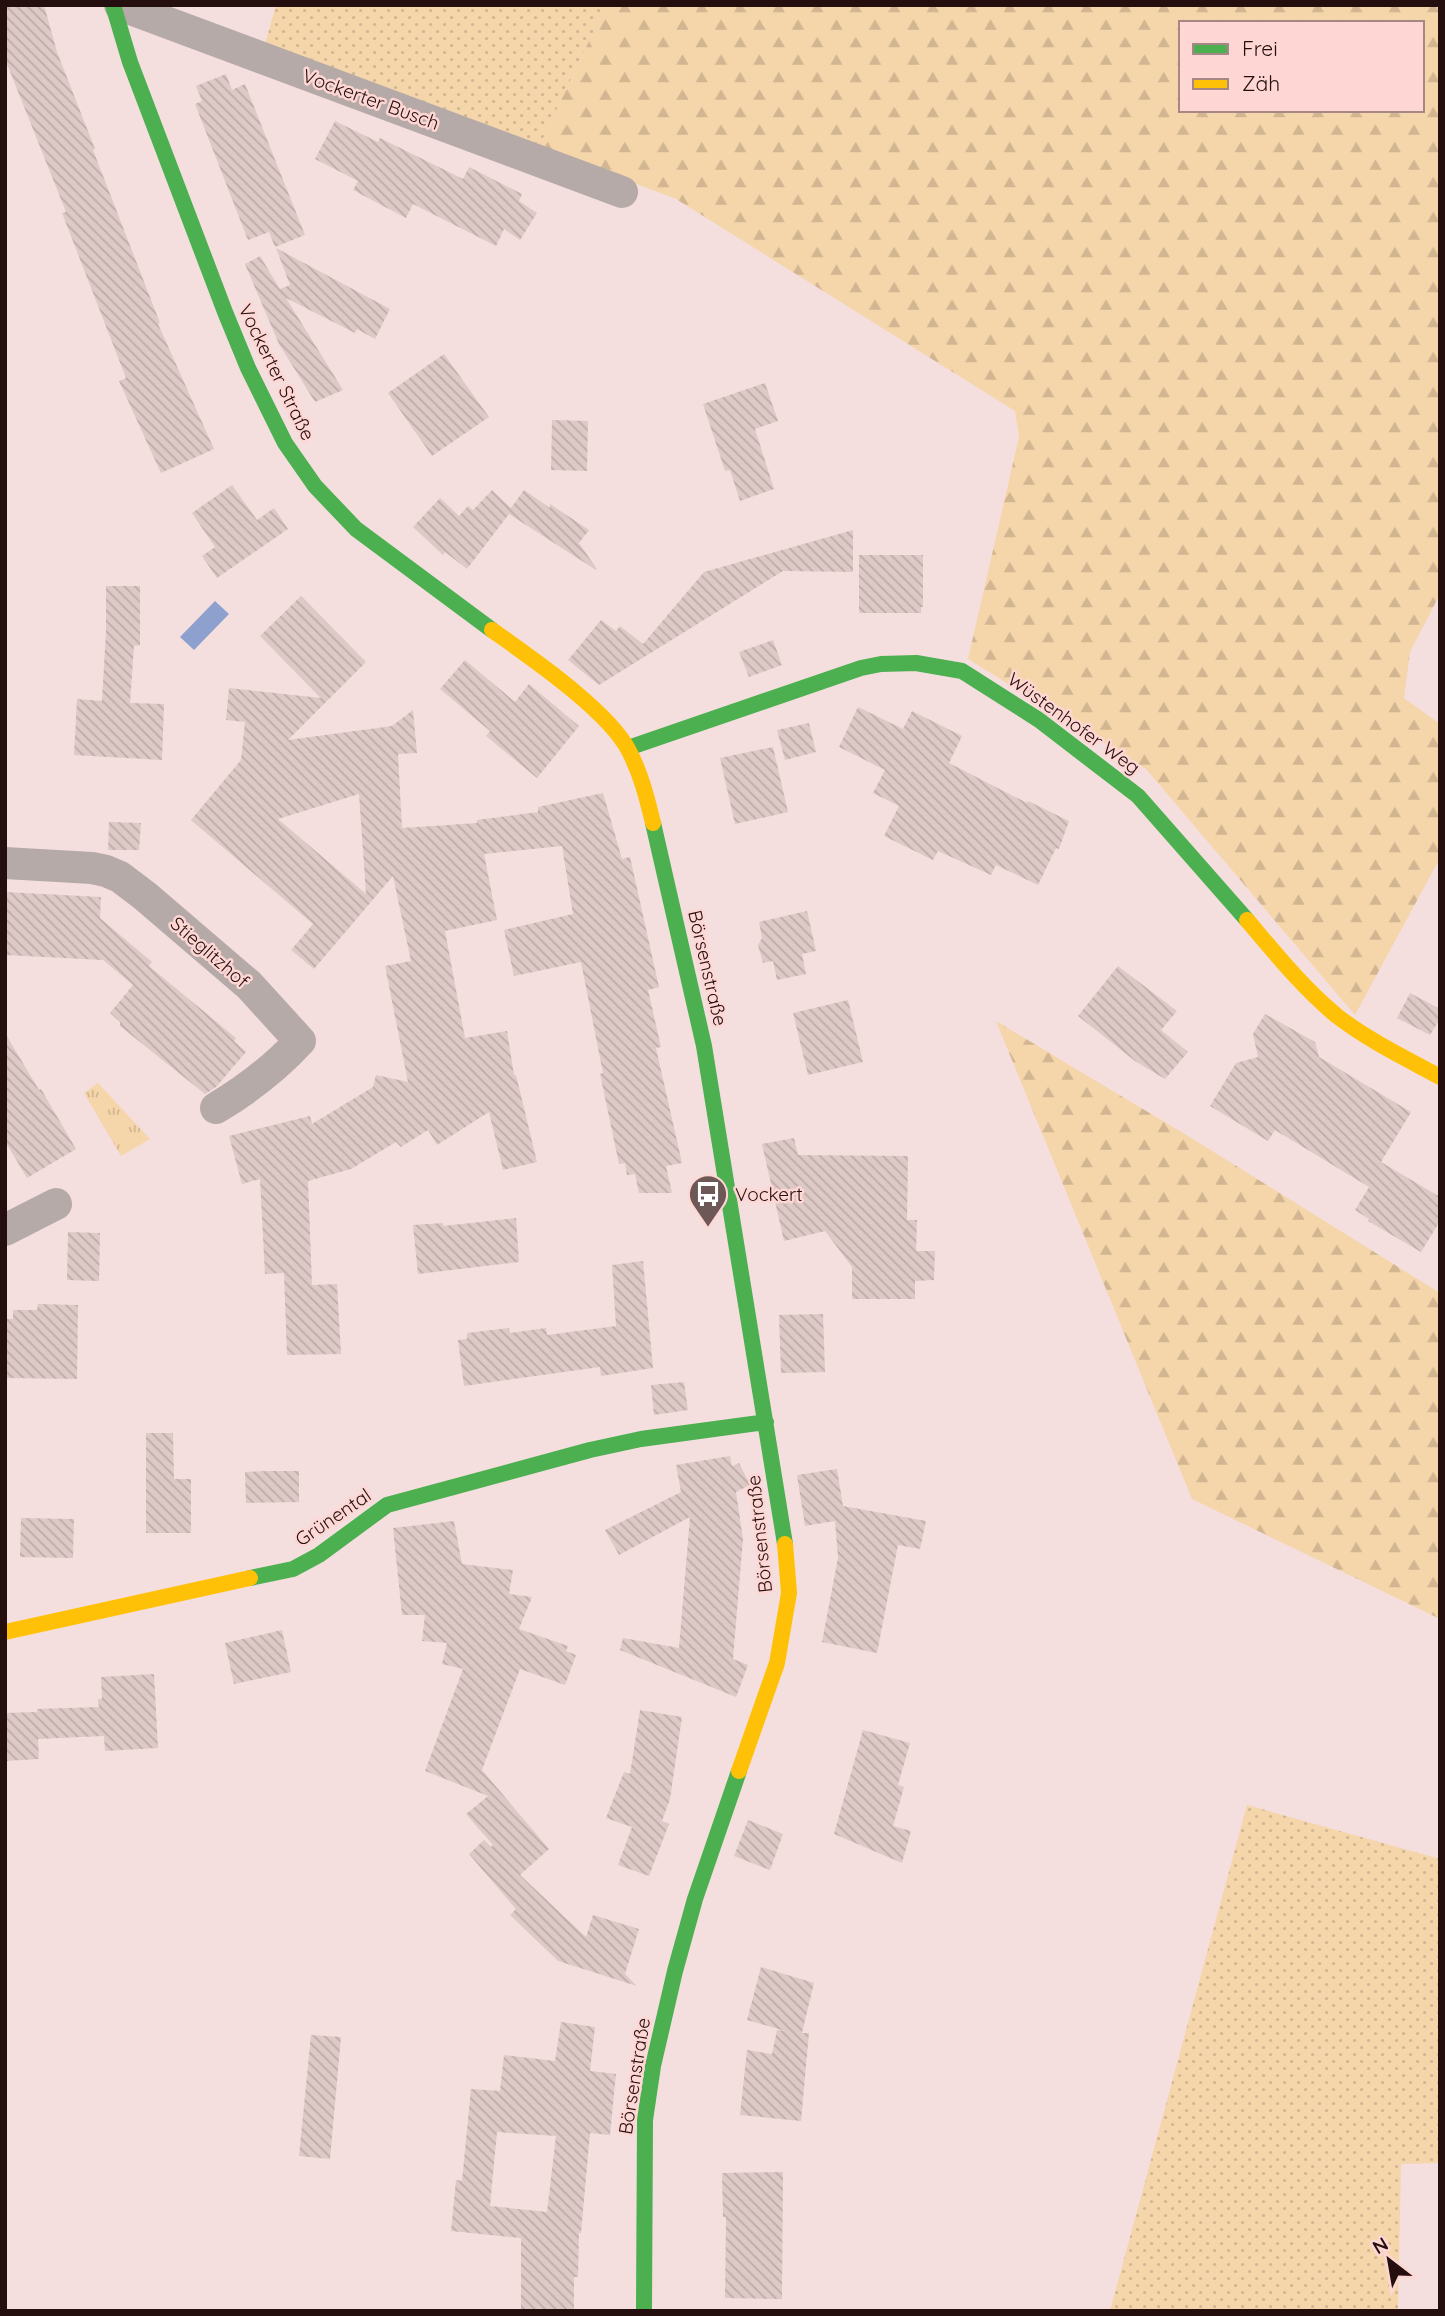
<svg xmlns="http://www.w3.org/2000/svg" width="1445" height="2316" font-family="Quicksand,sans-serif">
  <defs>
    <pattern id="grass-dots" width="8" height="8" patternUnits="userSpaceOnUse" patternTransform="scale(1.75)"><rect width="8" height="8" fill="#f5d5aa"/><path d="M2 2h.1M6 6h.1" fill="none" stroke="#d2b691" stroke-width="1.8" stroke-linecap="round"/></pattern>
    <pattern id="forest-firs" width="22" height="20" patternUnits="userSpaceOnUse" patternTransform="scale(1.75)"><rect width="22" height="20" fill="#f5d5aa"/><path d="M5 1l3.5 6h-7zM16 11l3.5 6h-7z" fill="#d2b691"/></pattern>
    <pattern id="park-tufts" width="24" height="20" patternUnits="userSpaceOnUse" patternTransform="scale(1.75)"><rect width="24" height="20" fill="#f5d5aa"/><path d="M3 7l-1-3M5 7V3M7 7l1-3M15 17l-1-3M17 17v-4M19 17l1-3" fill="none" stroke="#d2b691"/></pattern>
    <pattern id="building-back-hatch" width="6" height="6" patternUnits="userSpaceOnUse" patternTransform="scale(1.75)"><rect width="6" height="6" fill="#ddc9c5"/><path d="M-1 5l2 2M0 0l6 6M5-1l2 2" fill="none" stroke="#beaba8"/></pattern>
  </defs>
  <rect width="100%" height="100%" fill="#f4dfde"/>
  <!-- grass -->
  <path fill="url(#grass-dots)" d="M276,5H606L539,147L265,44Z
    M1247,1805L1440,1859V2163L1401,2164L1398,2311H1110Z"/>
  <!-- forest -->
  <path fill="url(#forest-firs)" fill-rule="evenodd" d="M606,5H1440V594L1410,652L1404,698L1440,724V858L1355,1015L1146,769L968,659L1019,437L1015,411L676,199L539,147ZM1181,23H1422V110H1181Z
    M996,1021L1193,1139L1440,1293V1619L1192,1499Z"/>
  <!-- park -->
  <path fill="url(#park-tufts)" d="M98,1083L150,1139L121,1156L84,1093Z"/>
  <!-- water -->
  <path fill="#8ea0cd" d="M215,601L229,614L194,650L180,637Z"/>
  <!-- building -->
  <path fill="url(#building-back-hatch)" fill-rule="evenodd" d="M5,5H44L57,52L95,149L93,150L160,323L158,324L214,449L161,473L119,381L126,378L62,213L66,212L5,59Z
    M226,74L232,90L245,84L305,235L275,247L269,232L248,240L195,104L202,101L196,86Z
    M335,121L378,142L380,138L463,179L469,167L522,194L519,201L537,213L520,240L504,229L496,246L413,204L406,218L353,190L358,181L315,159Z
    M276,248L390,309L375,339L357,329L355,333L286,298L343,390L315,402L279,344L245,264L260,256L280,289L290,285Z
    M444,354L489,417L432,456L388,393Z
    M765,383L778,421L755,429L774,489L740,501L730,470L725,471L703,404Z
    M552,420L588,421L587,471L551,470Z
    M232,485L257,520L274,508L288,529L217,578L202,556L215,547L192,513Z
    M492,490L511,508L524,490L550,508V504L589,530L579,543L597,569L596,570L509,514L467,569L445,552L443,555L413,527L440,498L459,516L468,506L473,510Z
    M853,530V572L783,571L599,685L568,660L601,620L616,631L620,626L643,644L704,572Z
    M859,555H923V607H921V613H859Z
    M106,586H140V645L134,646L130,703L164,704L162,760L74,755L77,699L102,701L106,631Z
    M301,596L366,662L288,740L392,726L413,710L417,753L398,754L402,828L477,823V820L538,812V807L603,793L622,859L630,857L659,987L648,990L661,1047L656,1048L682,1163L666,1166L672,1193H639L635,1174L627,1175L625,1163L619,1164L600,1074L603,1073L581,962L514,976L504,930L573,914L562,846L484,854L497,920L445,931L465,1038L507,1031L514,1075H516L537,1162L503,1170L489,1112L437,1145L428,1130L401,1147L396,1142L351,1169L308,1181L312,1285L337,1284L341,1354L287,1355L284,1273L265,1274L260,1179L242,1184L229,1136L310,1116L312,1124L373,1087L376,1075L408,1082L385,966L411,961L393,876L314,969L291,950L313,924L191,820L241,760L245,722L226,720L229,688L321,698L260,636ZM359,794L366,894L278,819Z
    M773,640L782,665L749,677L739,652Z
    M465,660L515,702L529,684L579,726L537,778L486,736L490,731L440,689Z
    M858,707L903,729L912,711L962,736L949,763L1027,803L1028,801L1069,821L1059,849L1056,848L1038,885L996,865L991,875L938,851L933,860L884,836L899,806L873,793L885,770L839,747Z
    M809,723L816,752L785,760L777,730Z
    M773,747L788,812L735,824L720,758Z
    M109,822L141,823L139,850H108Z
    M5,892L101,897L100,918L152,962L149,966L236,1038L234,1041L246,1052L216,1087L205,1094L120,1026V1022L110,1013L133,985L103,960L5,955Z
    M807,911L816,951L802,954L806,974L777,980L773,961L763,963L758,945L762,938L759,922Z
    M1118,966L1177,1011L1161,1030L1188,1052L1165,1079L1135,1061L1078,1016Z
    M1410,993L1440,1009V1019L1430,1035L1397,1018Z
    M848,1000L863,1062L808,1075L793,1013Z
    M1265,1014L1315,1042L1319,1057L1411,1112L1381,1162L1440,1197V1221L1421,1252L1368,1221L1369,1219L1355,1210L1369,1187L1275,1130L1268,1141L1210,1106L1236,1063L1258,1057L1253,1034Z
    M5,1033L39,1090L41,1089L76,1149L27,1178L5,1141Z
    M794,1138L798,1155L908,1156L907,1220H917L916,1251H935L934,1280L915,1281V1299H852V1267L825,1231L784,1241L762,1144Z
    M516,1218L519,1262L418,1274L413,1225L443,1223V1226Z
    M68,1232L100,1233L99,1281L67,1280Z
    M643,1261L653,1368L601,1376L600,1367L464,1386L458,1340L467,1339V1333L509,1328L510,1333L546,1328L547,1335L616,1326L612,1265Z
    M38,1304L78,1305L77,1379L5,1378V1319H13V1310H37Z
    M823,1314L825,1372L781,1373L779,1315Z
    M684,1382L688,1410L654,1415L651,1385Z
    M146,1433H173L174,1479H191V1533H146Z
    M730,1456L732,1466L739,1463L750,1485L736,1492L743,1539L733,1659L748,1665L736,1697L620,1650L623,1638L679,1648L690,1517L619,1555L605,1530L681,1492L676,1465Z
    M837,1469L843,1506L926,1521L920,1549L898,1545L877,1653L822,1642L838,1558L835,1521L805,1526L797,1475Z
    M267,1471H299V1502L246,1503L245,1472Z
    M21,1518L74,1519L73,1558L20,1557Z
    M454,1521L462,1564L513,1570L509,1594L532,1597L519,1629L568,1646L566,1651L576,1655L565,1685L520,1669L482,1770L549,1849L520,1875L586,1937L593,1915L639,1929L625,1974L637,1986L558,1961L510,1915L516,1909L469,1854L484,1840L491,1847L493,1845L466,1814L488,1796L425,1771L463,1669L442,1664L447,1643L422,1641L425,1615H402L393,1528Z
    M282,1630L291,1672L234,1684L225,1643Z
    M154,1674L158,1748L105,1751L104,1736L38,1739L39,1759L5,1761V1713L37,1712V1709L99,1707L98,1699H102L101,1677Z
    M640,1710L682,1717L670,1799L662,1821L669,1824L649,1876L618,1865L632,1827L606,1818L624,1772L630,1774Z
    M863,1730L910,1743L898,1785L904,1787L893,1826L911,1831L902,1863L834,1834Z
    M748,1820L783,1834L770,1870L734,1856Z
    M761,1967L814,1983L802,2033H809L801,2121L740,2115L747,2050L772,2054L777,2030L785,2031L747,2020Z
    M561,2022L595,2027L590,2071L616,2074L610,2135L590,2133L581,2233H579L578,2277H574V2311H521V2238L451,2231L456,2180L462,2181L471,2089L500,2091L504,2055L555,2061ZM497,2132L556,2136L547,2212L490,2206Z
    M311,2035L341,2037L330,2159L299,2156Z
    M783,2172L782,2299L725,2298L726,2217H723L722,2173Z"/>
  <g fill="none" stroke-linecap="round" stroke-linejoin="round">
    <!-- street -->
    <path stroke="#b6aaa9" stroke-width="32" d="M120,5L622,192
      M5,863L92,868L106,871L120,877L145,896L249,985L300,1041C275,1068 248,1089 216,1108
      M5,1230L56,1204"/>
    <!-- fast -->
    <path stroke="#4caf50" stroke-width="16" d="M113,5L130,62L225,312L248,368L285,443L315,486L356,529L492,630
      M628,748L861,668L881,664L916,663L962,671L1039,720L1138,796L1247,920
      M653,823L704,1046L785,1544
      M250,1578L293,1569L319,1555L387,1505L590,1450L641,1439L766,1422
      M644,2311L645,2120L653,2066L675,1971L695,1899L739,1771"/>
    <!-- slow -->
    <path stroke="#ffc107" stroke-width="16" d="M492,630C530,657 609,711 629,751C641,774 647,798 653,823
      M1247,920C1275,953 1303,988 1337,1016C1368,1040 1405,1058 1440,1077
      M5,1632L250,1578
      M739,1771L777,1663L789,1593L785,1544"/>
  </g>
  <!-- icons -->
  <defs>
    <g id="bus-pin" transform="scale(2.0125)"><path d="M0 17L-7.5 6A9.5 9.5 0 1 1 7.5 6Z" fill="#6d5857" stroke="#fed7d4"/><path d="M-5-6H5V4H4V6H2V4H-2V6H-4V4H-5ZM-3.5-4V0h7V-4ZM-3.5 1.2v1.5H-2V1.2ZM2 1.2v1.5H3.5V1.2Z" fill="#fff"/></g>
  </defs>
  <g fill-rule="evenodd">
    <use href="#bus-pin" x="708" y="1194"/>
  </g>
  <g text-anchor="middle" stroke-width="5" stroke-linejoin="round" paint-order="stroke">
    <!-- street labels -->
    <g font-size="19" fill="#240f0e" stroke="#fed7d4">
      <text transform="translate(371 99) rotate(20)" y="7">Vockerter Busch</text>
      <text transform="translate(277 372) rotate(64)" y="7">Vockerter Straße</text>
      <text transform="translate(1074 723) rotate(36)" y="7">Wüstenhofer Weg</text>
      <text transform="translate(210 952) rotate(41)" y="7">Stieglitzhof</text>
      <text transform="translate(708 968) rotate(77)" y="7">Börsenstraße</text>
      <text transform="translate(333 1517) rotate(-34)" y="7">Grünental</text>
      <text transform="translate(759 1534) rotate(-96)" y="7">Börsenstraße</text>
      <text transform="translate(634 2076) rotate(-81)" y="7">Börsenstraße</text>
    </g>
    <!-- poi labels -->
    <g font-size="19" fill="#240f0e" stroke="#fed7d4" text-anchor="start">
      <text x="735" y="1201">Vockert</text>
    </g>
  </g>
  <!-- border -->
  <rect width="1445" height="2316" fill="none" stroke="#240f0e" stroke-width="14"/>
  <!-- legend -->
  <rect x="1179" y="21" width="245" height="91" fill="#fed7d4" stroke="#a78785" stroke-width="2"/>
  <rect x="1193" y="44" width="35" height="10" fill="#4caf50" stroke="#a78785" stroke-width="2"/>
  <text x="1242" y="56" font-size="21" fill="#240f0e">Frei</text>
  <rect x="1193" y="79" width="35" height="10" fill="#ffc107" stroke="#a78785" stroke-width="2"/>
  <text x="1242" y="91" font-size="21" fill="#240f0e">Zäh</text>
  <!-- north arrow -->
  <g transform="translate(1389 2260) rotate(329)" stroke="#fed7d4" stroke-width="5" paint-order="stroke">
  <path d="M0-5L12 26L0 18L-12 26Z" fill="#240f0e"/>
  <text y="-10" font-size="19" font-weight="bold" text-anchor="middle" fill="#240f0e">N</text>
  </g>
</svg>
